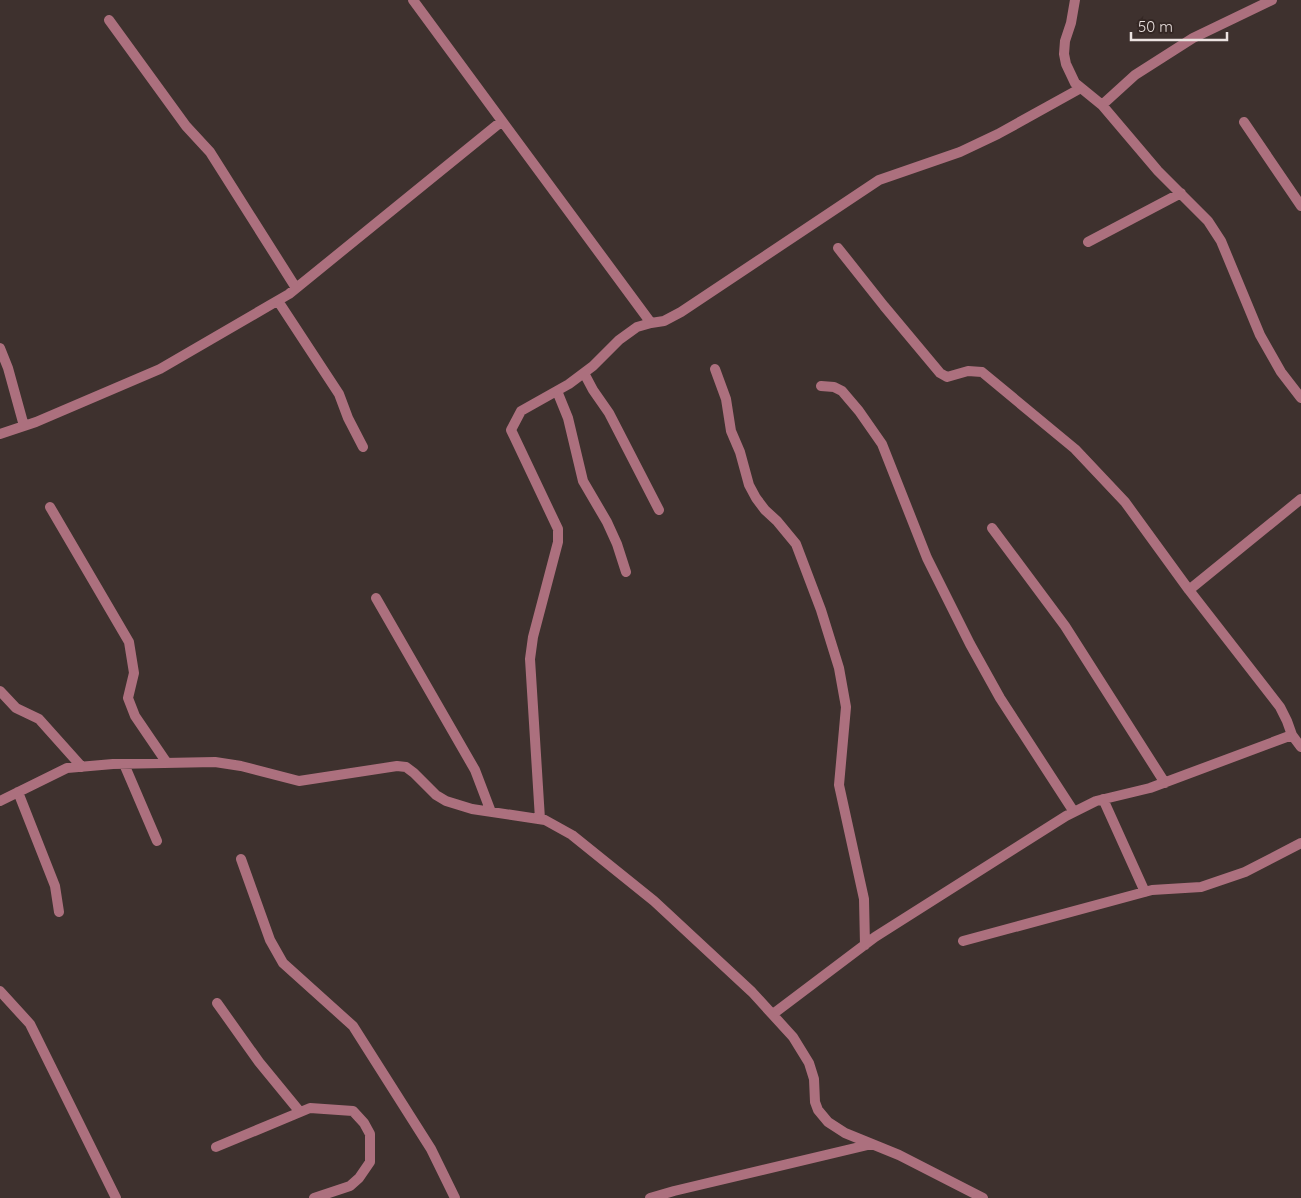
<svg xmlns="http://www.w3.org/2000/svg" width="1301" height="1198" font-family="Quicksand,sans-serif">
  <rect width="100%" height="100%" fill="#3e312e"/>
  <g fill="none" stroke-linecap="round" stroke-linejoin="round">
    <!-- minor -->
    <path stroke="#ac707e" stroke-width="10" d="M413,0L502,121
      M1075,0L1071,23L1065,41L1064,54L1066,64L1075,83L1102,105L1158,171L1208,221L1221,241L1260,335L1281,372L1301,398
      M109,20L186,126L210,152L296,288
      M1102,105L1135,75L1193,38L1272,0
      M1244,122L1301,206
      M1088,242L1181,193
      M278,301L339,394L348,418L363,447
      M0,348L8,368L24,426
      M715,369L726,399L731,431L740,452L749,485L756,498L765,510L777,521L796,544L821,610L839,668L846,707L839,785L864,899L865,945
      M584,373L593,390L609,413L659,510
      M821,386L834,387L842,391L859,411L882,444L927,558L970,644L1000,698L1074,812
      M557,391L568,418L583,481L607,522L617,544L626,572
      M0,434L36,422L160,369L289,294L502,121L651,323L664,321L681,312L879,180L960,152L998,134L1081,88
      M50,507L129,642L134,673L128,698L135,716L167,763
      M992,528L1065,626L1165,783
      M1189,590L1301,499
      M376,598L475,770L491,812
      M0,691L16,708L39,719L82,767
      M1292,735L1301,747
      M124,764L157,841
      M18,792L55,886L59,912
      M1103,799L1145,892
      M0,801L67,768L113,764L215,762L241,766L299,781L397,766L406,767L414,773L436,795L446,801L472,809L545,820L572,835L654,901L752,992L793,1037L809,1063L814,1079L815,1102L818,1110L828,1122L845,1133L899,1155L983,1198
      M540,819L530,659L533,637L558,542V529L511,430L521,411L569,384L593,366L619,340L637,327L651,323
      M241,859L270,940L283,963L353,1026L431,1149L455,1198
      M963,941L1152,890L1201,887L1245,872L1301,843
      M0,991L30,1024L116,1198
      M217,1003L259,1062L300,1112
      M773,1014L875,937L1066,816L1096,801L1150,788L1292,735L1287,721L1280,707L1189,590L1125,502L1075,449L982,372L968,371L947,377L940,373L884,306L838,248
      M216,1147L310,1108L353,1111L364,1123L370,1134V1162L359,1178L350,1186L314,1198
      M650,1198L674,1191L872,1144"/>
  </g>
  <!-- scale -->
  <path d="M1131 32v8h96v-8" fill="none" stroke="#ece3e1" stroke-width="2.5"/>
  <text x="1138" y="32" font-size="15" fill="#ece3e1" stroke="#342724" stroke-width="4" paint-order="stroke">50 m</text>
</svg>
